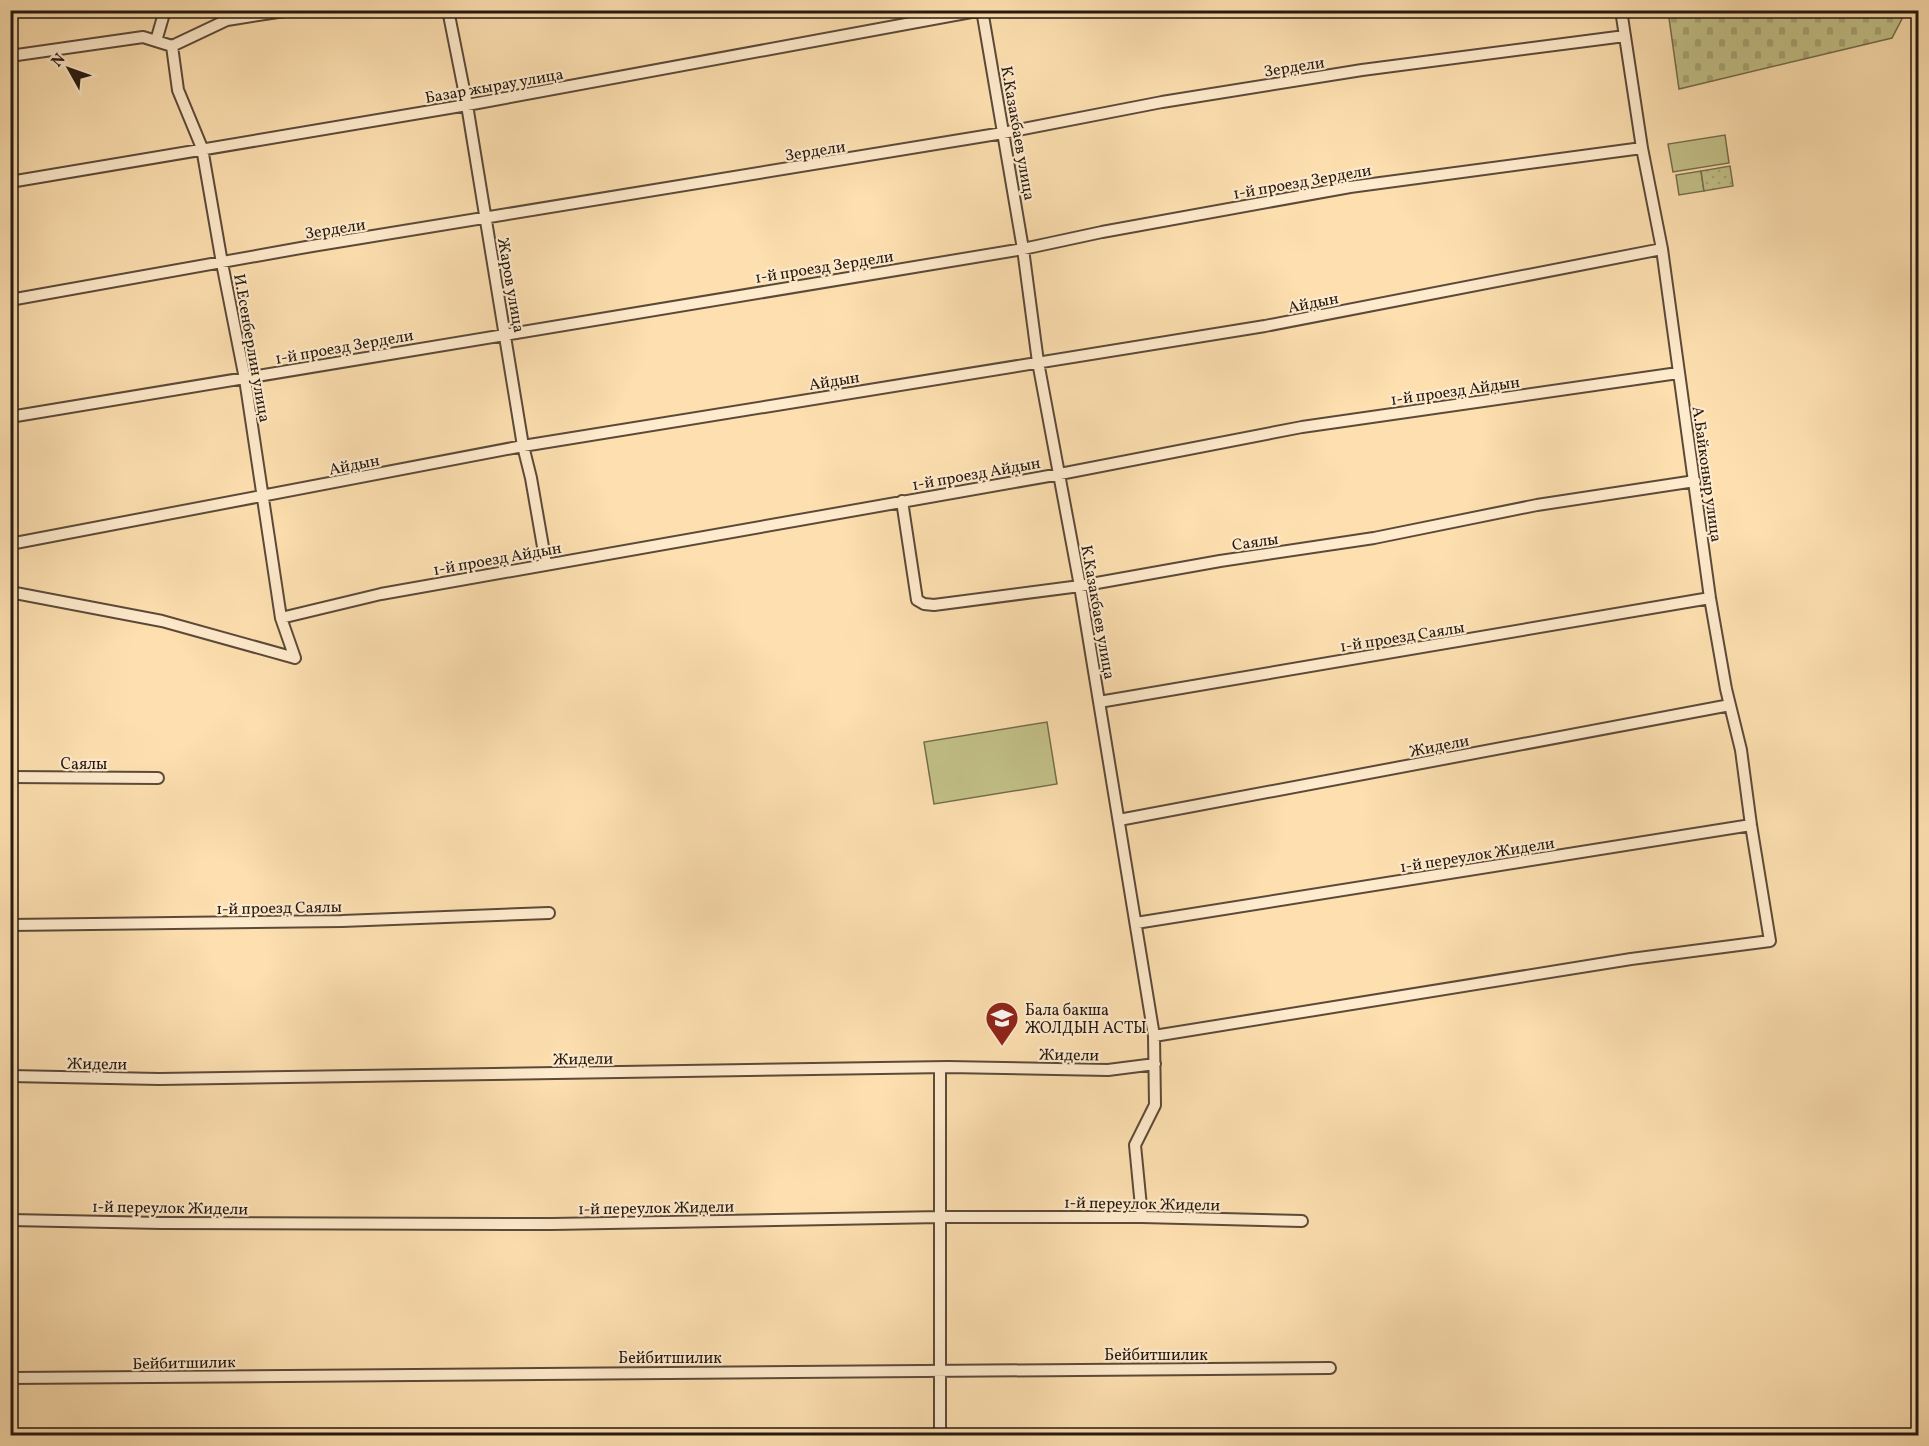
<svg xmlns="http://www.w3.org/2000/svg" width="1929" height="1446" font-family="Vollkorn,serif">
  <defs>
    <pattern id="cemetery-stones" width="16" height="16" patternUnits="userSpaceOnUse" patternTransform="scale(1.5)"><rect width="16" height="16" fill="#c3c189"/><path d="M2 7V4a2 2 0 0 1 4 0v3zM10 15v-3a2 2 0 0 1 4 0v3z" fill="#a7a575"/></pattern>
    <pattern id="park-dots" width="8" height="8" patternUnits="userSpaceOnUse" patternTransform="scale(1.5)"><rect width="8" height="8" fill="#c3c189"/><path d="M2 2h.1M6 6h.1" fill="none" stroke="#a7a575" stroke-width="1.8" stroke-linecap="round"/></pattern>
  </defs>
  <rect width="100%" height="100%" fill="#fddfb0"/>
  <filter id="stains"><feTurbulence type="fractalNoise" baseFrequency=".00333" numOctaves="4"/><feColorMatrix values="0 0 0 0 .2 0 0 0 0 .09 0 0 0 0 .02 0 0 0 .5 -.17"/></filter>
  <radialGradient id="worn" r=".72"><stop offset=".6" stop-color="#630" stop-opacity="0"/><stop offset="1" stop-color="#630" stop-opacity=".3"/></radialGradient>
  <!-- green -->
  <path fill="#c3c189" stroke="#746d4c" stroke-width="1.5" d="M1725,135L1729,163L1673,172L1668,144Z
    M1701,171L1704,191L1679,195L1676,175Z
    M1047,722L1057,784L934,804L924,742Z"/>
  <!-- cemetery -->
  <path fill="url(#cemetery-stones)" stroke="#746d4c" stroke-width="1.5" d="M1668,11V10L1906,11L1892,38L1679,89Z"/>
  <!-- park -->
  <path fill="url(#park-dots)" stroke="#746d4c" stroke-width="1.5" d="M1730,166L1733,186L1704,191L1701,171Z"/>
  <g fill="none" stroke-linecap="round" stroke-linejoin="round">
    <!-- minor casing -->
    <g stroke="#5b4a38" stroke-width="14">
      <path id="minor" d="M448,10L467,105L523,446L531,478L546,564
        M982,10L1023,249L1038,362L1080,586L1154,1036L1155,1105L1135,1145L1142,1217
        M156,41L165,10
        M172,46L178,90L202,148L222,263L245,379L281,618L295,658
        M10,56L143,37L172,46L227,20L291,10
        M10,182L467,105L982,10
        M10,300L312,246L1003,133L1162,102L1362,70L1625,36
        M10,417L1023,249L1102,232L1350,187L1642,148
        M902,501L917,600L924,604L934,605L1080,586L1220,561L1374,538L1537,505L1695,481
        M10,544L523,446L1265,326L1662,249
        M10,592L162,621L295,658
        M281,618L381,594L1060,474L1302,427L1678,373
        M1099,702L1710,598
        M10,777L158,778
        M1119,820L1730,705
        M1136,923L1751,825
        M10,925L342,921L549,913
        M1154,1036L1631,959L1770,941L1751,825L1741,750L1726,689L1710,598L1662,249L1642,148L1621,10
        M940,1068V1436
        M10,1076L159,1079L948,1067L1108,1070L1155,1064
        M10,1220L162,1223L552,1224L941,1217H1142L1302,1221
        M10,1378L1330,1368"/>
    </g>
    <!-- minor -->
    <use href="#minor" stroke="#feeacc" stroke-width="10"/>
  </g>
  <!-- icons -->
  <defs>
    <g id="school-pin" transform="scale(1.725)"><path d="M0 17L-7.5 6A9.5 9.5 0 1 1 7.5 6Z" fill="#8f2418" stroke="#feeacc"/><path d="M0-5L7-2L0 1L-7-2ZM-4 1L0 2.5L4 1V4Q0 6-4 4Z" fill="#fff"/></g>
  </defs>
  <g fill-rule="evenodd">
    <use href="#school-pin" x="1002" y="1018"/>
  </g>
  <g text-anchor="middle" stroke-width="4.5" stroke-linejoin="round" paint-order="stroke">
    <!-- street labels -->
    <g font-size="16" fill="#251910" stroke="#feeacc">
      <text transform="translate(1294 66) rotate(-9)" y="6">Зердели</text>
      <text transform="translate(494 85) rotate(-10)" y="6">Базар жырау улица</text>
      <text transform="translate(1019 133) rotate(80)" y="6">К.Казакбаев улица</text>
      <text transform="translate(815 150) rotate(-9)" y="6">Зердели</text>
      <text transform="translate(1302 181) rotate(-10)" y="6">1-й проезд Зердели</text>
      <text transform="translate(335 228) rotate(-9)" y="6">Зердели</text>
      <text transform="translate(824 266) rotate(-9)" y="6">1-й проезд Зердели</text>
      <text transform="translate(512 285) rotate(80)" y="6">Жаров улица</text>
      <text transform="translate(1313 302) rotate(-11)" y="6">Айдын</text>
      <text transform="translate(344 346) rotate(-10)" y="6">1-й проезд Зердели</text>
      <text transform="translate(253 348) rotate(80)" y="6">И.Есенберлин улица</text>
      <text transform="translate(834 380) rotate(-9)" y="6">Айдын</text>
      <text transform="translate(1455 390) rotate(-8)" y="6">1-й проезд Айдын</text>
      <text transform="translate(354 464) rotate(-11)" y="6">Айдын</text>
      <text transform="translate(976 473) rotate(-10)" y="6">1-й проезд Айдын</text>
      <text transform="translate(1708 474) rotate(82)" y="6">А.Байконыр улица</text>
      <text transform="translate(1255 541) rotate(-8)" y="6">Саялы</text>
      <text transform="translate(497 558) rotate(-10)" y="6">1-й проезд Айдын</text>
      <text transform="translate(1099 612) rotate(80)" y="6">К.Казакбаев улица</text>
      <text transform="translate(1402 636) rotate(-9)" y="6">1-й проезд Саялы</text>
      <text transform="translate(1439 745) rotate(-11)" y="6">Жидели</text>
      <text x="84" y="769">Саялы</text>
      <text transform="translate(1477 854) rotate(-9)" y="6">1-й переулок Жидели</text>
      <text transform="translate(279 907) rotate(-1)" y="6">1-й проезд Саялы</text>
      <text transform="translate(1069 1054) rotate(1)" y="6">Жидели</text>
      <text transform="translate(583 1058) rotate(-1)" y="6">Жидели</text>
      <text transform="translate(97 1063) rotate(1)" y="6">Жидели</text>
      <text transform="translate(1142 1203) rotate(1)" y="6">1-й переулок Жидели</text>
      <text transform="translate(170 1207) rotate(1)" y="6">1-й переулок Жидели</text>
      <text transform="translate(656 1207) rotate(-1)" y="6">1-й переулок Жидели</text>
      <text x="1156" y="1360">Бейбитшилик</text>
      <text x="670" y="1363">Бейбитшилик</text>
      <text transform="translate(184 1362) rotate(-1)" y="6">Бейбитшилик</text>
    </g>
    <!-- poi labels -->
    <g font-size="16" fill="#251910" stroke="#feeacc" text-anchor="start">
      <text x="1025" y="1015">Бала бакша<tspan x="1025" dy="18">ЖОЛДЫН АСТЫ</tspan></text>
    </g>
  </g>
  <!-- margin -->
  <rect width="1929" height="1446" fill="none" stroke="#fddfb0" stroke-width="36"/>
  <rect x="12" y="12" width="1905" height="1422" fill="none" stroke="#251910" stroke-width="3"/>
  <rect x="18" y="18" width="1893" height="1410" fill="none" stroke="#251910" stroke-width="1.5"/>
  <!-- north arrow -->
  <g transform="translate(69 69) rotate(310)" stroke="#feeacc" stroke-width="4.5" paint-order="stroke">
  <path d="M0-4.5L10 22L0 15L-10 22Z" fill="#251910"/>
  <text y="-9" font-size="16" font-weight="bold" text-anchor="middle" fill="#251910">N</text>
  </g>
  <rect width="100%" height="100%" filter="url(#stains)"/>
  <rect width="100%" height="100%" fill="url(#worn)"/>
</svg>
